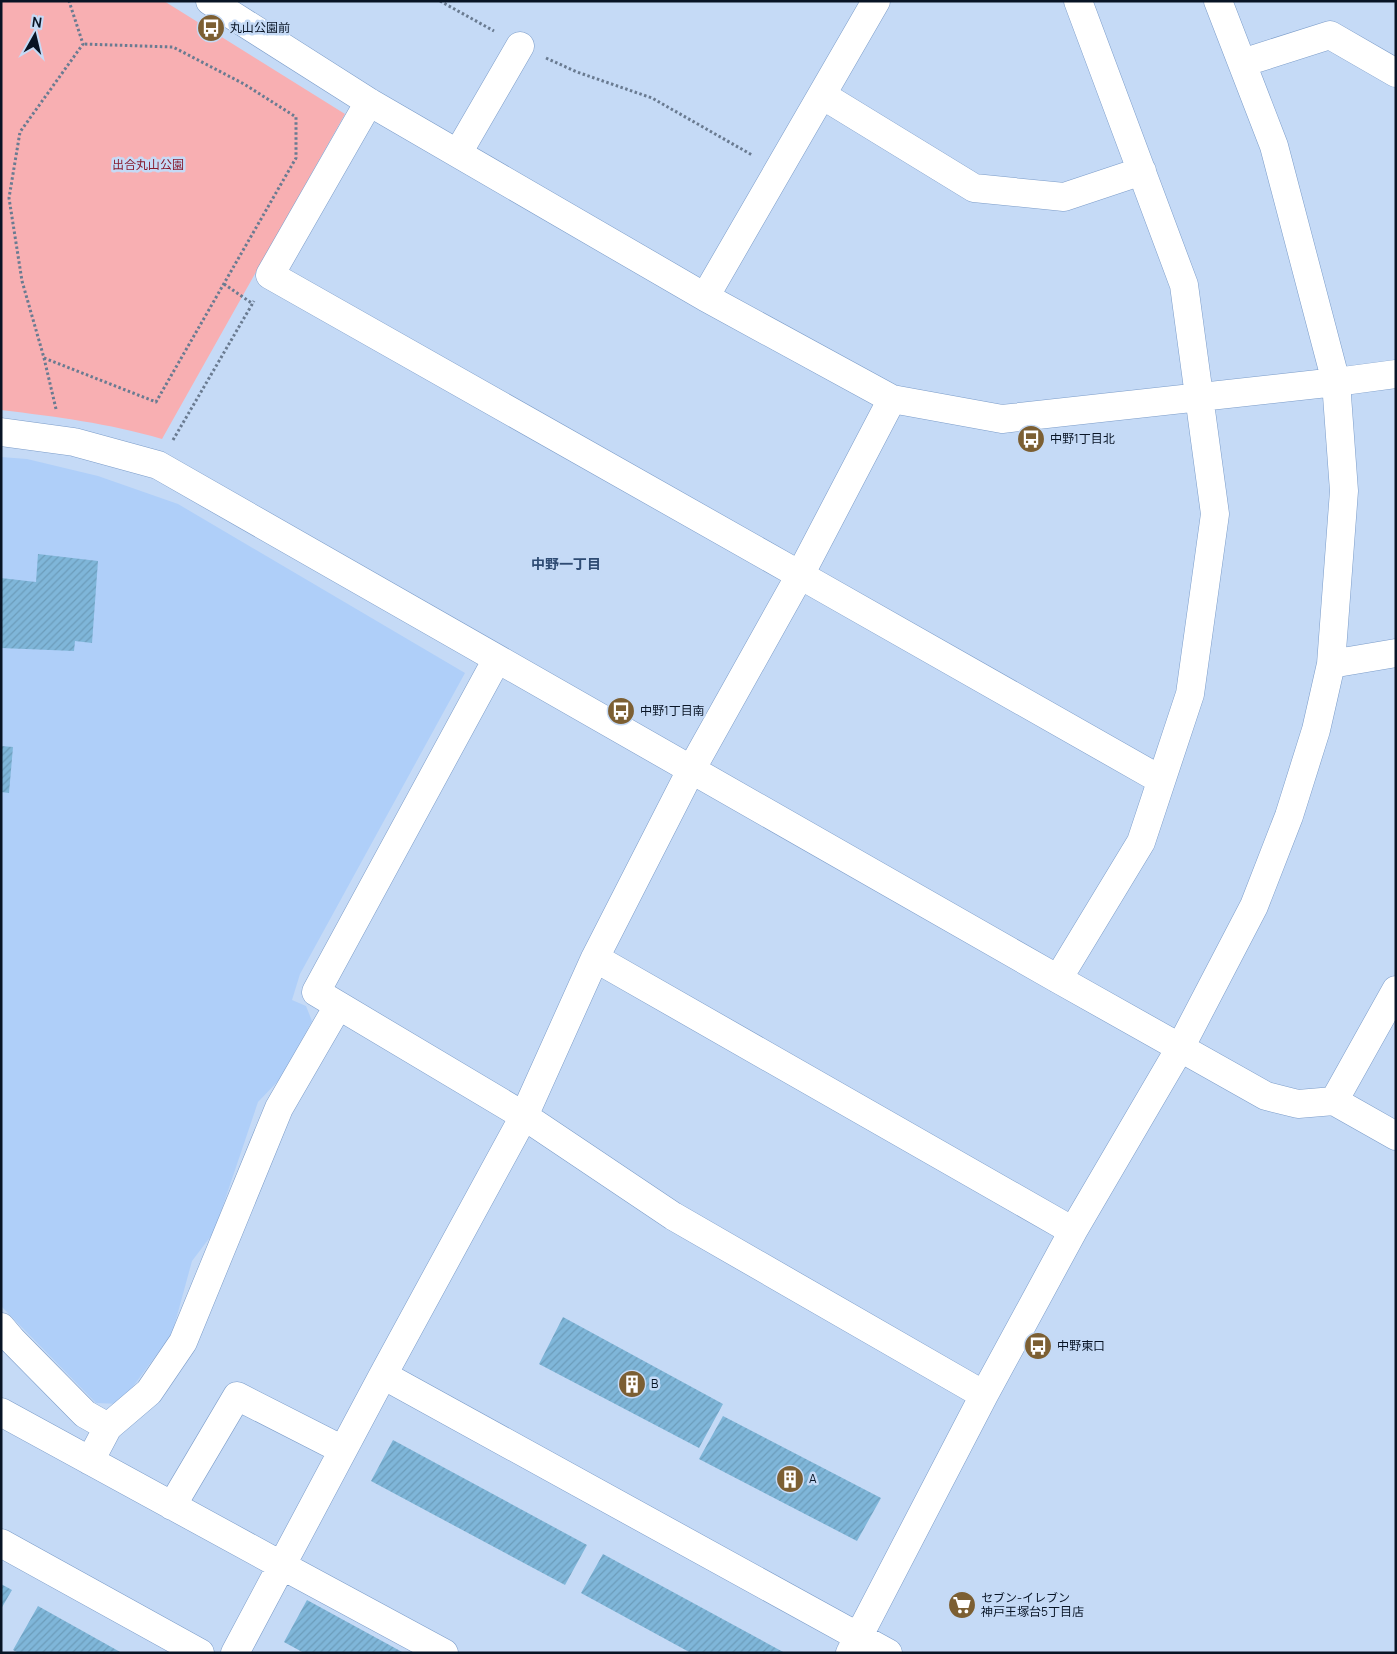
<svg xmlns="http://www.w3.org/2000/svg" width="1397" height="1654" font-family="Manrope,'Noto Sans JP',sans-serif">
  <defs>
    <pattern id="building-hatch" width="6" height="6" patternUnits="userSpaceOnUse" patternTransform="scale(1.25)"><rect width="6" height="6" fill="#7fb6d9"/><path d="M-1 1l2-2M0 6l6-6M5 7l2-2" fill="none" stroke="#6c9cba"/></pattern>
  </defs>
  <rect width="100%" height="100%" fill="#c5daf6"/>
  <!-- built -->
  <path fill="#afcff9" d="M1,457L27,459L98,476L178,504L465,673L300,974L292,1000L306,1006L312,1021L282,1077L258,1102L214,1232L192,1261L172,1334L120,1404L96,1403L1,1306Z"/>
  <!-- green -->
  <path fill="#f8afb2" d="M1,1H164L345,114L162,439C107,423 58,417 1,410Z"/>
  <!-- building -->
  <path fill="url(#building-hatch)" d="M38,554L98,561L92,643L75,641L74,651L1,648V578L36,582Z
    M1,746L13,747L9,793L1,792Z
    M563,1317L723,1404L699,1448L539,1364Z
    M723,1416L881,1498L857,1541L699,1459Z
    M393,1440L587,1545L565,1585L371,1481Z
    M603,1554L785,1653H691L581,1593Z
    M1,1584L12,1590L1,1609Z
    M307,1600L404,1653H304L284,1642Z
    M38,1606L122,1653H19L13,1650Z"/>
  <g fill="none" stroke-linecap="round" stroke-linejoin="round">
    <!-- minor casing -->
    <g stroke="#7b9cc9" stroke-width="29">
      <path id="minor" d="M210,1L369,102L705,297L892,399L1002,419L1336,382L1396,374
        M1242,63L1330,35L1396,73
        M822,95L974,188L1064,197L1142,171
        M458,153L520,46
        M705,297L876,1
        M892,399L800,575L1161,780
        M1,432L74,442L158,465L1058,979L1266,1096L1298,1104L1334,1101L1396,1136
        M497,659L316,992L524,1116L673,1216L984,1395
        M1331,664L1396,653
        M595,958L1073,1231
        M1058,979L1141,842L1190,694L1215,514L1184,285L1078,1
        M1334,1101L1396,990
        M1,1327L12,1340L85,1414L108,1427
        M383,1375L888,1653
        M1,1412L281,1565L444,1653
        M90,1461L108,1427L149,1392L183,1342L279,1108L338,1006
        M172,1506L237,1396L343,1450
        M1,1543L200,1653
        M235,1653L383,1375L524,1116L595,958L691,770L800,575L270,275L369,102
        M850,1653L984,1395L1073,1231L1180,1048L1254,906L1289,816L1316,730L1331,664L1344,491L1336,382L1274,146L1218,1"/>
    </g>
    <!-- path -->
    <path stroke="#6a7b91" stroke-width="3" stroke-dasharray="2.5 2.5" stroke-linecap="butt" d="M440,1L494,31
      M546,58L577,72L652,98L752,155
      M224,284L253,304
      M44,358L156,402L296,158V117L244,84L173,47L83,44
      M56,409L44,358L22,281L9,198L20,132L83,44L69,1
      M173,440L254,301"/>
    <!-- minor -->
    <use href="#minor" stroke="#fff" stroke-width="28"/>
  </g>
  <!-- icons -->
  <defs>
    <g id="bus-disc" transform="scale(1.4375)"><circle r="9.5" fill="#7c5f33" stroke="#c5daf6"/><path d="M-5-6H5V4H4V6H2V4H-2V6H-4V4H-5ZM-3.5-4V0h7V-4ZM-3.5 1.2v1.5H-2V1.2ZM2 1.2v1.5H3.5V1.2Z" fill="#fff"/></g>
    <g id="building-disc" transform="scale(1.4375)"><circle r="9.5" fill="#7c5f33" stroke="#c5daf6"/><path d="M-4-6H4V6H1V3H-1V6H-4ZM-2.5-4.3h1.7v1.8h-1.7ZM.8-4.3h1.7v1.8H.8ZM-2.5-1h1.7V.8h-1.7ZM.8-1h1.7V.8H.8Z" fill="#fff"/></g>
    <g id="supermarket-disc" transform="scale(1.4375)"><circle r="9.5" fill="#7c5f33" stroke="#c5daf6"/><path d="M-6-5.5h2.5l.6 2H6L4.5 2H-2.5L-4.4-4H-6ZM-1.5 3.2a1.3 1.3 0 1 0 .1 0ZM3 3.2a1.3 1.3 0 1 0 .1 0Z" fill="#fff"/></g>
  </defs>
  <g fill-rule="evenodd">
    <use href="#bus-disc" x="211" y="28"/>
    <use href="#bus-disc" x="1031" y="439"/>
    <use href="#bus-disc" x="621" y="711"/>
    <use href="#bus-disc" x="1038" y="1346"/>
    <use href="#building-disc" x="632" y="1384"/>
    <use href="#building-disc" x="790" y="1479"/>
    <use href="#supermarket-disc" x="962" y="1605"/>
  </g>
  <g text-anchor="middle" stroke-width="5" stroke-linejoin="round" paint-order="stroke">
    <!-- poi labels -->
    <g font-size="12" fill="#081425" stroke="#c5daf6" text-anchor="start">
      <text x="230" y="32">丸山公園前</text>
      <text x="1050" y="443">中野1丁目北</text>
      <text x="640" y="715">中野1丁目南</text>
      <text x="1057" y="1350">中野東口</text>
      <text x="651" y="1388">B</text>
      <text x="809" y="1483">A</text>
      <text x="981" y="1602">セブン-イレブン<tspan x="981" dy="14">神戸王塚台5丁目店</tspan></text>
    </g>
    <!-- park labels -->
    <g font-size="12" fill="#871b2f" stroke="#c5daf6">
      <text x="148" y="169">出合丸山公園</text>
    </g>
    <!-- neighbourhood labels -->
    <g font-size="14" font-weight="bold" fill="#2e4b73" stroke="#c5daf6">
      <text x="566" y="569">中野一丁目</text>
    </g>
  </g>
  <!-- border -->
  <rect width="1397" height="1654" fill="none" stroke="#081425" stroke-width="5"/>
  <!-- north arrow -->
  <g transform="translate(35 35) rotate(8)" stroke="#c5daf6" stroke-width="4" paint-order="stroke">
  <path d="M0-4L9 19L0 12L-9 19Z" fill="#081425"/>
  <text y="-8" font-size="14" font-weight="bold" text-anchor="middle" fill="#081425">N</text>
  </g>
</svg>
